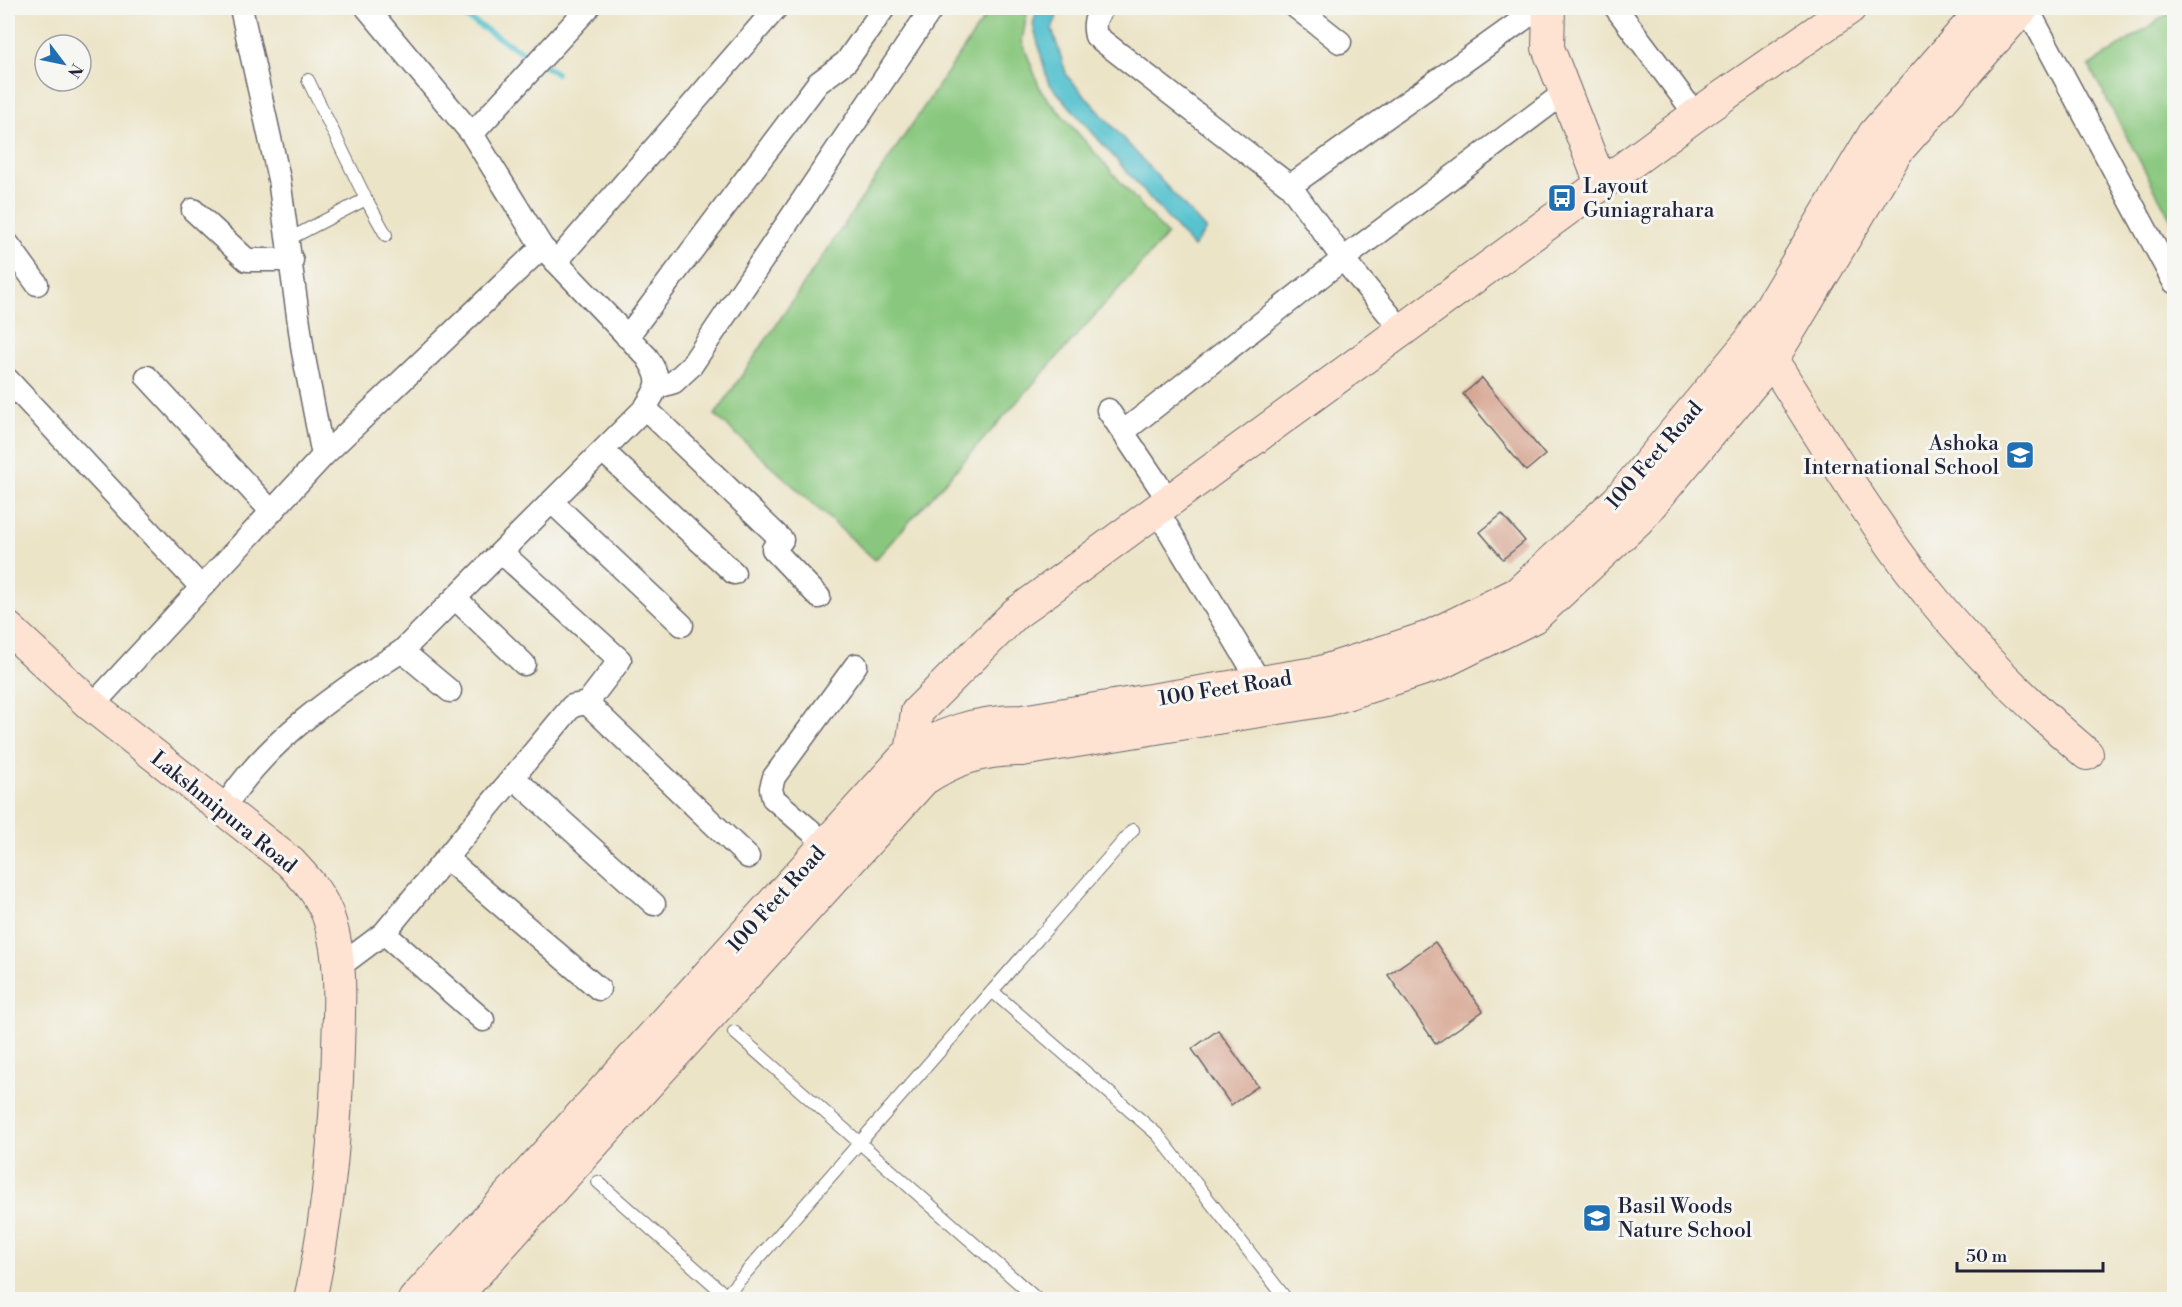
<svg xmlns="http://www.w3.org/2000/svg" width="2182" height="1307" font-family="'Libre Bodoni',serif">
  <rect width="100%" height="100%" fill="#f6f6f2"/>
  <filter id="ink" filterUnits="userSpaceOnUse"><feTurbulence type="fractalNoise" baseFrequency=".0167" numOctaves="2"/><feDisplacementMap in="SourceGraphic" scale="12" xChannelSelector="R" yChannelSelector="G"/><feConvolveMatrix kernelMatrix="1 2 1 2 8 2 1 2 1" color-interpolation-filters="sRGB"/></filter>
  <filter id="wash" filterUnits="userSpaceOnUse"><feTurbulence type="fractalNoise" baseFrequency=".008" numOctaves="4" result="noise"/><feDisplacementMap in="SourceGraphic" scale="24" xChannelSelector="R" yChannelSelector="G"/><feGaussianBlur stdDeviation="1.35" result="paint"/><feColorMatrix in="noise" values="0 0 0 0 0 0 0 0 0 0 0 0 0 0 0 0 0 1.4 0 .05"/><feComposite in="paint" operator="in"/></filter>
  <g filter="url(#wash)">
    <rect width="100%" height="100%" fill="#ece4c7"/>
    <!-- green -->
    <path fill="#88c77d" stroke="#55745c" stroke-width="1.5" d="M991,8H1028L1022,41L1041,91L1167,235L875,560L715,415Z
      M2174,10V225L2089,66Z"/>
    <!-- water -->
    <path fill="#56c2cf" stroke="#3c7285" stroke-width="1.5" d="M1038,8H1060L1052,29L1067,76L1206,230L1193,247L1048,82L1033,24Z"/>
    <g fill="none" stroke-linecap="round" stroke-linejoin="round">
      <!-- stream -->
      <path stroke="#56c2cf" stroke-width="6" d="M451,8L556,73"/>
    </g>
    <g id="blocks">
      <!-- building -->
      <path fill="#d7a692" d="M1482,378L1545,455L1526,471L1463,394Z
        M1502,514L1525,541L1503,559L1480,532Z
        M1435,942L1483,1011L1436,1044L1388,975Z
        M1218,1030L1258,1086L1231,1105L1192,1049Z"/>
    </g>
  </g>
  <g filter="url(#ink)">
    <use href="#blocks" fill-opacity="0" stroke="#69666c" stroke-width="1.5"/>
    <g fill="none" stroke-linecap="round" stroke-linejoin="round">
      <!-- lane casing -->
      <g stroke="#69666c" stroke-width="14">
        <path id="lane" d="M308,80L366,199
          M289,239L366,199L386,235
          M992,991L1158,1135L1287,1300
          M734,1032L1038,1300
          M598,1182L730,1299
          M722,1300L1133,830"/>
      </g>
      <!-- street casing -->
      <g stroke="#69666c" stroke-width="25">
        <path id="street" d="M241,8L279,179L303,352L323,456
          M367,8L472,134L542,247L647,357C662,381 660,384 645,408
          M1103,8C1095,17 1093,24 1096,36L1290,186L1343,259L1402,330
          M1297,8L1340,42
          M1616,8L1696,115
          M2027,8L2174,282
          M472,134L588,8
          M1290,186L1539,8
          M193,210L247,260H292
          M8,244L37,284
          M556,262L776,8
          M627,337L818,83L846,62L884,8
          M147,377L272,512
          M8,380L201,587
          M658,387L674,382L691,366L932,8
          M1108,410L1169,501
          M1123,432L1343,259L1564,93
          M603,451L734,573
          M552,502L682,625
          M1158,512L1260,682
          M501,552L620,660L587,703
          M455,598L524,664
          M402,651L450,691
          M92,706L323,456L542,247
          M514,778L654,904
          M224,808C266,741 336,693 402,651L645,408L782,540L773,549L819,597
          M826,844L773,798L771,788L774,777L856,665
          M447,859L599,989
          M384,933L483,1020
          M340,966L384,933L572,706L587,703L748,857"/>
      </g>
      <!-- secondary casing -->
      <g stroke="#69666c" stroke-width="34">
        <path id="secondary" d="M1549,8L1548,48L1601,184
          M1757,347L1772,360C1821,436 1867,516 1924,588C1972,649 2028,704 2087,754
          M8,628L92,706L290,862C307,880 323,897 330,922C343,964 339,1005 338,1049C336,1133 328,1217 310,1300
          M916,766L911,753L917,712L1015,614L1696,115L1850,8
          M414,1300L904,758C940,733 977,721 1022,721L1321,672L1426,638L1518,593L1617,501L1750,341L1874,134L1984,8
          M452,1300L923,780C953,759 985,749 1022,750L1327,700L1437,665L1534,617L1638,520L1772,360L1897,151L2023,8"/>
      </g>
      <!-- lane -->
      <use href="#lane" stroke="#fff" stroke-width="12"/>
      <!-- street -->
      <use href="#street" stroke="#fff" stroke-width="22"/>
      <!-- secondary -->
      <use href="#secondary" stroke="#fee3d2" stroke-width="32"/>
    </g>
  </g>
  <!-- icons -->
  <defs>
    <g id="bus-square" transform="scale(1.5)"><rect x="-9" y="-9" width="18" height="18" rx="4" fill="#1f6fb2" stroke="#f6f6f2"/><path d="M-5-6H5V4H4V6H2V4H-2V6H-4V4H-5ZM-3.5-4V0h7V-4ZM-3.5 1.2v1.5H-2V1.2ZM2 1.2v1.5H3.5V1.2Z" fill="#fff"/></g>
    <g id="school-square" transform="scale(1.5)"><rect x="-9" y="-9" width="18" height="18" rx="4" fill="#1f6fb2" stroke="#f6f6f2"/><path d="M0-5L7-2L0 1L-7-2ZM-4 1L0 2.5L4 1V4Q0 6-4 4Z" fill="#fff"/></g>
  </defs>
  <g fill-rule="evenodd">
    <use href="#bus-square" x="1562" y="198"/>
    <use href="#school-square" x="2020" y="455"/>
    <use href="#school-square" x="1597" y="1218"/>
  </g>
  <g text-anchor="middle" stroke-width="6" stroke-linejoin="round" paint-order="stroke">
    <!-- poi labels -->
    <g font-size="21" fill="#22223b" stroke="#f6f6f2" text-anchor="start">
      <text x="1583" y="193">Layout<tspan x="1583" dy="24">Guniagrahara</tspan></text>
      <text x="1999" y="450" text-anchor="end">Ashoka<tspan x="1999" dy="24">International School</tspan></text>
      <text x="1618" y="1213">Basil Woods<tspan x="1618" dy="24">Nature School</tspan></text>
    </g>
    <!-- street labels -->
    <g font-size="21" fill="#22223b" stroke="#f6f6f2">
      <text transform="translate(1654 455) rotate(-49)" y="7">100 Feet Road</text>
      <text transform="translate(1225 688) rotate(-9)" y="7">100 Feet Road</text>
      <text transform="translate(224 812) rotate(39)" y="7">Lakshmipura Road</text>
      <text transform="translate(776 899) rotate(-48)" y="7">100 Feet Road</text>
    </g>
  </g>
  <!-- margin -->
  <rect width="2182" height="1307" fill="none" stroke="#f6f6f2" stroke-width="30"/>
  <!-- north arrow -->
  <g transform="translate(63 63) rotate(122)"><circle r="28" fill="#f6f6f2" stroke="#a1a1a9" stroke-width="1.5"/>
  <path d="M0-4.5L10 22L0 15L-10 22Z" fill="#1f6fb2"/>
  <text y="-9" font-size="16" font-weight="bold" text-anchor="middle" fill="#22223b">N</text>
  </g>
  <!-- scale -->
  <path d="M1957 1262v9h146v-9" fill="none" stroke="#22223b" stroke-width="3"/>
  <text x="1966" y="1262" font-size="18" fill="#22223b" stroke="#f6f6f2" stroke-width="4.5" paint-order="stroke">50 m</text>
</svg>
